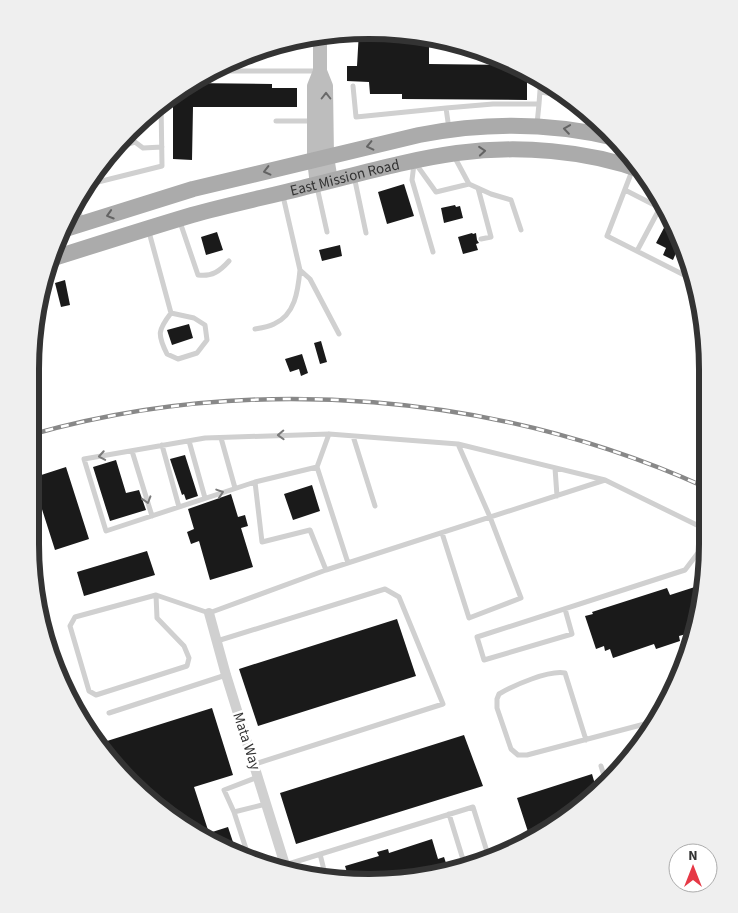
<svg xmlns="http://www.w3.org/2000/svg" width="738" height="913" font-family="'Source Sans 3',sans-serif">
  <rect width="100%" height="100%" fill="#fff"/>
  <!-- building -->
  <path fill="#1a1a1a" d="M359,31L413,33L429,37V64L516,65L527,70V100L402,99V94H370L369,82L347,81V66H357Z
    M190,83L272,84V88H297V107H193L192,160L173,159V94Z
    M404,184L414,216L387,224L378,192Z
    M455,205L456,207L460,206L463,218L444,223L441,208Z
    M666,224L677,229L688,259L676,253L673,260L663,255L666,248L656,243Z
    M217,232L223,250L206,255L201,237Z
    M472,233L473,234L476,233L477,240L479,243L476,244L478,250L463,254L458,237Z
    M340,245L342,256L322,261L319,250Z
    M65,280L70,305L61,307L55,283Z
    M189,324L193,338L172,345L167,330Z
    M321,341L327,362L320,364L314,343Z
    M302,354L308,373L301,376L299,369L290,372L285,359Z
    M185,455L198,496L186,500L184,494L182,495L170,459Z
    M116,460L126,493L139,490L146,510L110,521L93,467Z
    M66,467L89,539L55,550L32,478Z
    M312,485L320,511L293,520L284,494Z
    M231,494L238,517L245,515L248,526L241,528L253,567L210,580L199,541L191,544L187,532L194,529L188,509Z
    M147,551L155,575L84,596L77,572Z
    M701,585L703,593L697,631L679,636L680,641L656,649L654,644L613,658L610,649L605,651L604,646L596,649L585,616L593,614L592,612L667,588L670,595Z
    M397,619L416,676L258,726L239,669Z
    M212,708L233,775L194,787L209,833L228,827L237,854L199,837L129,784L114,764L107,741Z
    M464,735L483,786L296,844L280,793Z
    M592,774L597,791L576,813L531,841L517,798Z
    M432,839L438,859L444,857L449,872L435,876L350,882L345,866L379,856L377,852L388,849L389,853Z"/>
  <g fill="none" stroke-linecap="round" stroke-linejoin="round">
    <!-- lane -->
    <path stroke="#d0d0d0" stroke-width="5" d="M210,71H319
      M353,86L356,117L446,108L449,129
      M540,92L568,96
      M539,104L541,77
      M446,108L493,104H539L537,124
      M276,121H313
      M112,149L135,142L143,148L162,147
      M414,164L412,180L433,252
      M416,164L436,192L469,184L454,156
      M632,171L607,236L696,281
      M354,176L366,233
      M90,184L162,166L161,102
      M469,184L491,194L511,200L521,230
      M317,187L327,232
      M478,188L491,237L481,239
      M625,190L668,212
      M283,196L300,270L310,279L339,334
      M78,204L81,221
      M180,222L198,275C212,277 220,271 229,261
      M149,232L171,313C158,330 157,334 167,354L178,359L197,353L207,340L205,325L194,318L171,313
      M637,251L663,202
      M255,329C261,328 268,327 274,324C295,315 298,291 300,270
      M353,436L375,506
      M221,438L235,488
      M189,441L205,498
      M162,445L179,507
      M132,451L152,516
      M317,467L348,563
      M555,468L557,496
      M255,482L106,531L84,459L205,438L329,434L458,444L605,480
      M442,533L469,618L521,598L490,517L458,444
      M700,550L707,556
      M326,570L605,480L707,530
      M156,595L157,618L184,646L189,658L187,666L96,695L89,691L70,626L75,617L156,595L209,613L326,570L310,530L262,542L255,482L317,467L329,434
      M565,609L572,634L484,660L477,637L685,570L707,541
      M217,641L385,589L399,597L443,704L255,764
      M109,713L226,675
      M586,740L565,673C549,670 514,685 499,694L497,699V708L511,749L518,755H527L656,721
      M601,766L606,782
      M258,777L224,790L234,812L266,804
      M234,812L250,861
      M449,814L465,866
      M320,854L326,878
      M285,865L473,807L489,858"/>
    <!-- street -->
    <path stroke="#d0d0d0" stroke-width="10" d="M209,613L226,675L285,865V870"/>
    <!-- secondary -->
    <path stroke="#bdbdbd" stroke-width="14" d="M320,71L326,86L327,157L331,181
      M317,185L314,160V86L320,71V35"/>
    <!-- primary -->
    <g stroke="#ababab" stroke-width="16">
      <path d="M62,230L193,189L419,135C485,122 549,122 615,138"/>
      <path id="s1" d="M51,259C98,244 145,229 192,215C228,205 266,197 302,188C352,176 406,160 457,153C518,145 586,150 643,171"/>
    </g>
    <!-- rail casing -->
    <g stroke="#888" stroke-width="4.5">
      <path id="rail" d="M30,435C252,372 498,393 707,488"/>
    </g>
    <!-- rail -->
    <use href="#rail" stroke="#fff" stroke-width="2.5" stroke-dasharray="8" stroke-linecap="butt"/>
  </g>
  <!-- one-way arrows -->
  <defs><path id="oneway-chevron" d="M-2-3.5L2.5 0L-2 3.5" fill="none" stroke-width="1.6" stroke-linecap="round" stroke-linejoin="round" transform="scale(1.25)"/></defs>
  <use stroke="#6a6a6a" href="#oneway-chevron" transform="translate(326 96) rotate(-90)"/>
  <g stroke="#636363">
    <use href="#oneway-chevron" transform="translate(567 129) rotate(-172)"/>
    <use href="#oneway-chevron" transform="translate(370 146) rotate(167)"/>
    <use href="#oneway-chevron" transform="translate(482 151) rotate(-5)"/>
    <use href="#oneway-chevron" transform="translate(267 171) rotate(166)"/>
    <use href="#oneway-chevron" transform="translate(110 215) rotate(163)"/>
  </g>
  <g stroke="#7a7a7a">
    <use href="#oneway-chevron" transform="translate(281 435) rotate(178)"/>
    <use href="#oneway-chevron" transform="translate(102 456) rotate(170)"/>
    <use href="#oneway-chevron" transform="translate(220 493) rotate(-18)"/>
    <use href="#oneway-chevron" transform="translate(147 500) rotate(73)"/>
  </g>
  <g text-anchor="middle" stroke-width="5" stroke-linejoin="round" paint-order="stroke">
    <!-- street labels -->
    <g font-size="15" fill="#333" stroke="#fff">
      <text dy="5" stroke="none"><textPath href="#s1" startOffset="305">East Mission Road</textPath></text>
      <text transform="translate(247 741) rotate(72)" y="5">Mata Way</text>
    </g>
  </g>
  <!-- crop -->
  <path d="M0 0H738V913H0ZM369 39H369A330 330 0 0 1 699 369V544A330 330 0 0 1 369 874H369A330 330 0 0 1 39 544V369A330 330 0 0 1 369 39Z" fill="#efefef" fill-rule="evenodd"/>
  <path fill="none" stroke="#333" stroke-width="6" d="M369 39H369A330 330 0 0 1 699 369V544A330 330 0 0 1 369 874H369A330 330 0 0 1 39 544V369A330 330 0 0 1 369 39Z"/>
  <!-- north arrow -->
  <g transform="translate(693 868)"><circle r="24" fill="#ffffff" stroke="#adadad"/>
  <path d="M0-4L9 19L0 12L-9 19Z" fill="#e63946"/>
  <text y="-8" font-size="14" font-weight="bold" text-anchor="middle" fill="#333333">N</text>
  </g>
</svg>
